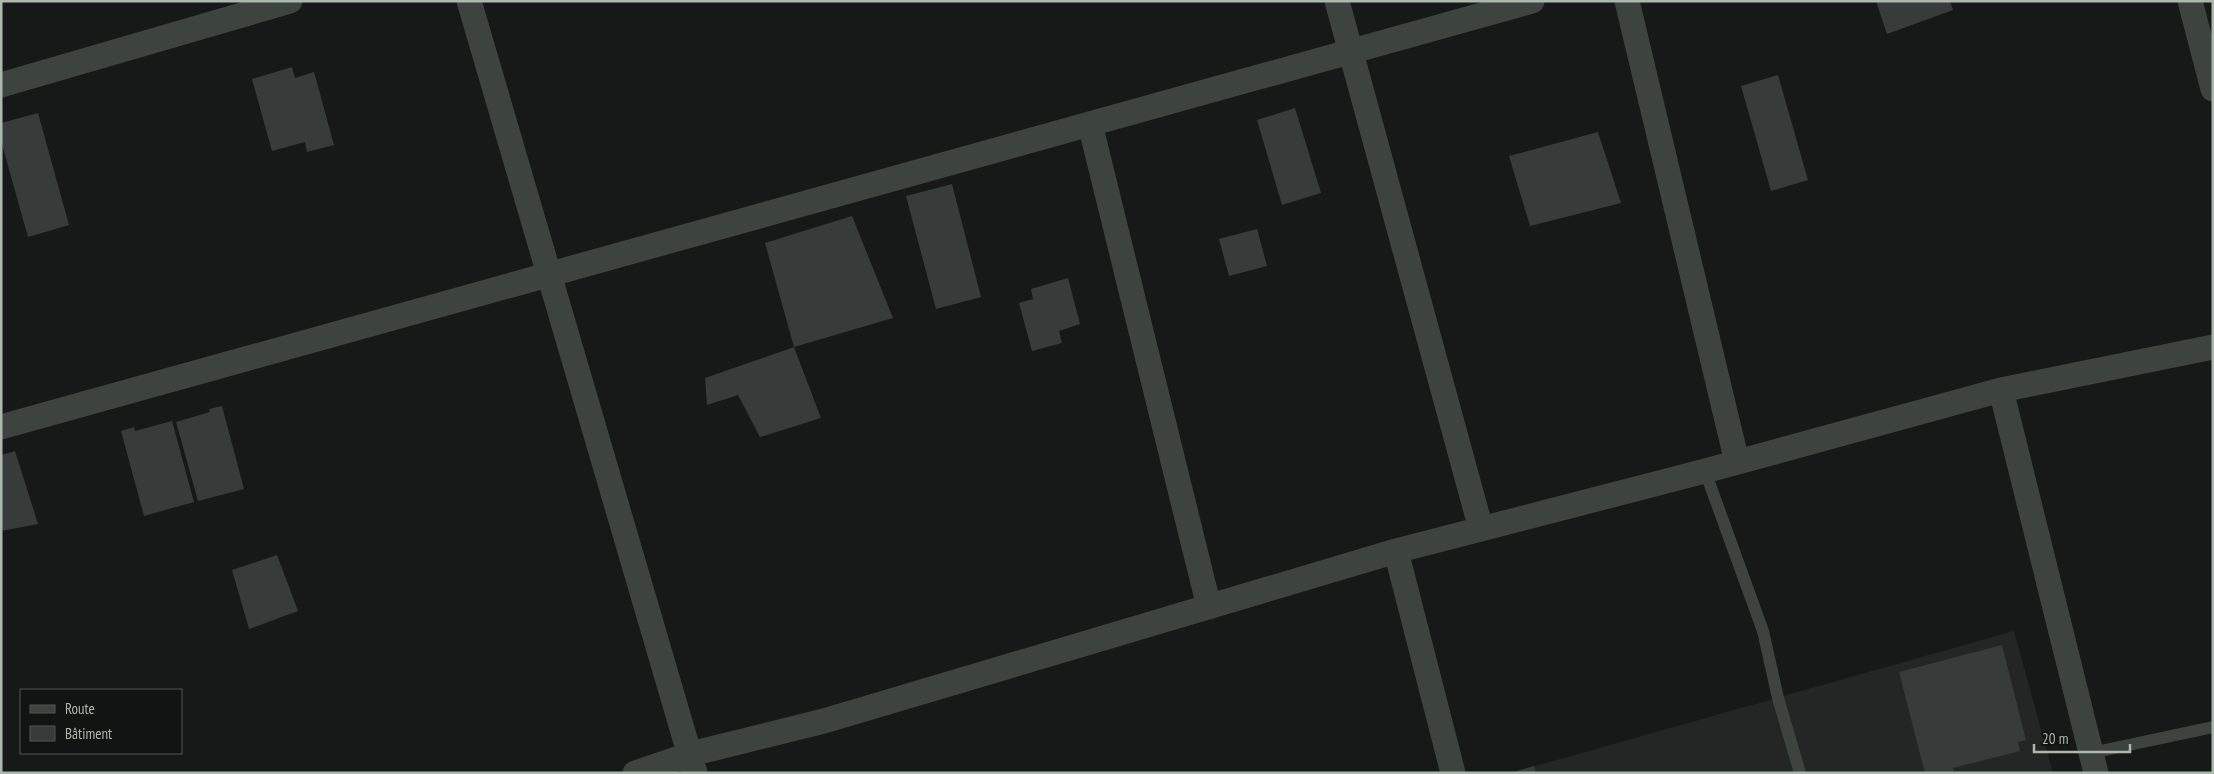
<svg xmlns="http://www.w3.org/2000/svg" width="2214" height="774" font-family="'PT Sans Narrow',sans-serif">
  <rect width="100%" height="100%" fill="#171918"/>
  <!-- built -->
  <path fill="#232625" d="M2014,631L2053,773H1511Z"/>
  <!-- building -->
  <path fill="#373b39" d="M1876,1H1950L1953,10L1887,34Z
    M292,67L295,78L314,72L334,145L307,152L305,142L272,151L252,79Z
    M1778,75L1808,180L1771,191L1741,86Z
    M1295,108L1321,193L1282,205L1257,120Z
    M38,113L69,225L28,237L1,141V123Z
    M1598,132L1621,203L1530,226L1509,156Z
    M952,184L981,297L936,309L906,196Z
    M852,216L893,318L794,347L765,243Z
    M1257,229L1267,266L1229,276L1219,239Z
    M1068,278L1080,324L1059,331L1062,343L1032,351L1019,303L1033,299L1031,289Z
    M794,347L821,418L760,437L738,395L707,405L705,378Z
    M222,406L244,489L198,501L176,422L210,412L209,409Z
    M172,421L194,502L144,516L121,431L134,427L135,431Z
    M15,451L38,524L1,531V455Z
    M277,555L298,611L249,629L232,570Z
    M2002,645L2026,740L2018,742L2020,751L1953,768L1954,771L1946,773H1925L1899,672Z
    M1534,766L1536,773H1513V772Z"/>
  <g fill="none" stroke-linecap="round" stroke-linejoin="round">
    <!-- lane -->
    <path stroke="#3d433f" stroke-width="12" d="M1705,471L1763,631L1778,698L1800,773
      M2091,753L2213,727"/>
    <!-- street -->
    <path stroke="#3d433f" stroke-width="25" d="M469,1L695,773
      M1337,1L1481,529
      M1627,1L1737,462
      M2190,1L2213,89
      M1,85L290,1
      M1090,124L1209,607
      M2001,390L2096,773
      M1,427L1532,1
      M1396,551L1453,773
      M635,773L691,754L824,721L1396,551L1705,471L2001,390L2213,347"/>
  </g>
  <!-- border -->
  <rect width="2214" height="774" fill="none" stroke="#aab9ab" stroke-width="5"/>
  <!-- legend -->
  <rect x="20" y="689" width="162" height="65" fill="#121413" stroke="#4f5650"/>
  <rect x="30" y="705" width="25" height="8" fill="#3d433f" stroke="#4f5650"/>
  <text x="65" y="714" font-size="15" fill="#aab9ab">Route</text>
  <rect x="30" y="726" width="25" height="15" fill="#373b39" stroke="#4f5650"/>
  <text x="65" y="739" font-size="15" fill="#aab9ab">Bâtiment</text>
  <!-- scale -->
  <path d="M2034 744v8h96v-8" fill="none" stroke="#aab9ab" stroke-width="2.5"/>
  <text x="2042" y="744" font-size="15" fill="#aab9ab" stroke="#121413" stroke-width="4" paint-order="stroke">20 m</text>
</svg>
